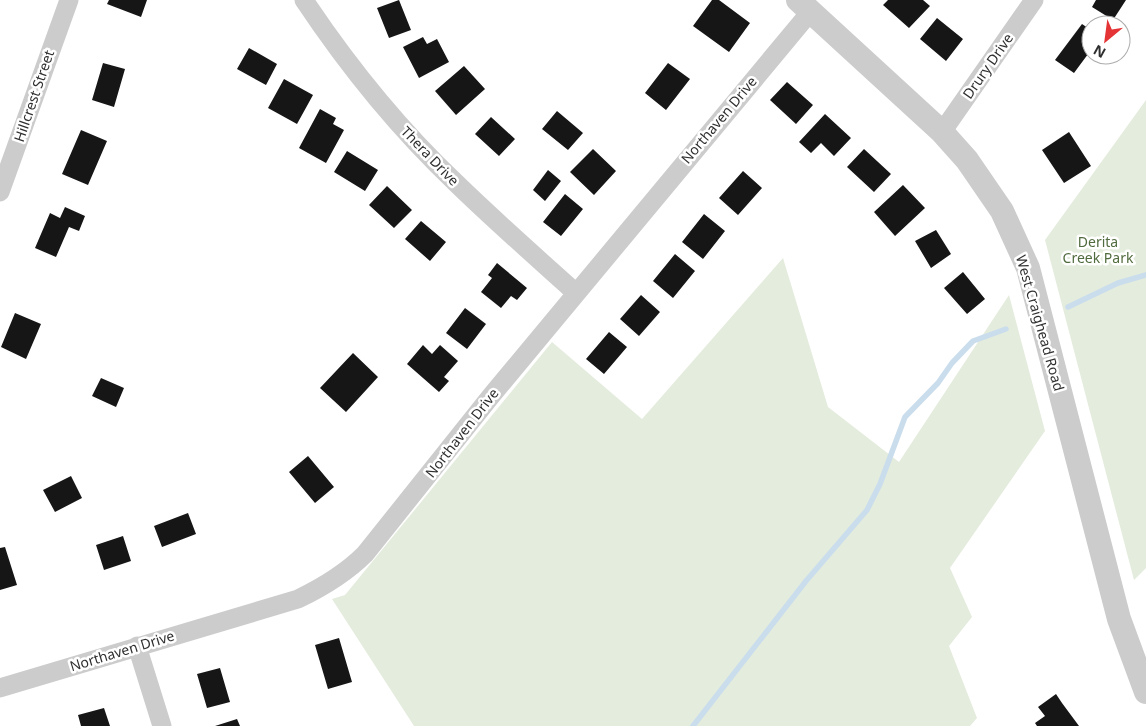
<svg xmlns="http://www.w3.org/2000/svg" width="1146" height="726" font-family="'Noto Sans',sans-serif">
  <rect width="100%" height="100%" fill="#fff"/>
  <!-- green -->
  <path fill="#e4ecdd" d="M1146,100V568L1134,580L1045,240Z
    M783,258L828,407L899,462L1009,295L1045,431L950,568L972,617L949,646L977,718L970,726H414L332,599L345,595L552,342L642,419Z"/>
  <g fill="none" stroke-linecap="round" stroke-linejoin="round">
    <!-- stream -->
    <path stroke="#caddec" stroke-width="5.5" d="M1068,307L1118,283L1146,275
      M693,726L806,581L867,510L880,484L905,417L938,383L952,363L973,341L1006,329"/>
  </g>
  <!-- building -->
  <path fill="#161616" d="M109,0H147L141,17L107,4Z
    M399,0L411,30L389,38L377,8Z
    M712,0H719L750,23L729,52L693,26Z
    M888,0H923L930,6L909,28L883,5Z
    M1096,0H1126L1113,20L1092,7Z
    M937,18L963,39L946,61L920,39Z
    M1082,24L1091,30V50L1074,73L1055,60Z
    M423,37L427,44L437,39L449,62L419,78L403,47Z
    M249,48L277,64L266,85L237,69Z
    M103,63L125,69L114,107L92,100Z
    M668,63L690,79L666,110L645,93Z
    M464,66L485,89L456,115L435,91Z
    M284,79L313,95L297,124L268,108Z
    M787,82L813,105L796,124L770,100Z
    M320,109L336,118L333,124L344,130L326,163L299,148Z
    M557,111L583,133L568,150L542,129Z
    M825,114L851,138L834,156L821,143L811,153L799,142Z
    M491,117L515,139L499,156L475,134Z
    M81,130L107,141L88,185L62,174Z
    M1069,132L1091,166L1064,183L1042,150Z
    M593,149L616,171L594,195L570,172Z
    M864,149L891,174L874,192L847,167Z
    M347,151L378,170L365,191L334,172Z
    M548,170L561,181L545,201L533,190Z
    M743,171L762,188L738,215L719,198Z
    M903,185L925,208L895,236L874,212Z
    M387,186L412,210L394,228L369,205Z
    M565,194L583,209L561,236L543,222Z
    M65,207L85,216L79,231L69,227L56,257L35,248L50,213L60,218Z
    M704,214L725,231L703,259L682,242Z
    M421,221L446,242L430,261L405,239Z
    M936,230L951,254L931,268L915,241Z
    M675,254L695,271L673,298L653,281Z
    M497,263L527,288L517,300L511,296L501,308L481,292L492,278L488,275Z
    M963,272L985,299L967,314L944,288Z
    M641,295L660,312L639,336L620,319Z
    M465,308L486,324L467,349L446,333Z
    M15,313L41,324L26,359L1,347Z
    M609,332L627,347L604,374L586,359Z
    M423,345L432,354L440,345L458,361L444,377L449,381L439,392L407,364Z
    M353,353L378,377L346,412L320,388Z
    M101,378L124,388L116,407L92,396Z
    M308,456L334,487L315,503L289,472Z
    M71,476L82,498L55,512L43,490Z
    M188,513L196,534L162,547L154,526Z
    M123,536L131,561L104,570L96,545Z
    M5,547L17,585L0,590V548Z
    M339,638L352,682L328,689L315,645Z
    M220,668L230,702L207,708L197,674Z
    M1056,694L1062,703L1079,726H1037L1035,723L1045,716L1038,707Z
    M104,708L110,726H81L78,715Z
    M237,719L240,726H215Z"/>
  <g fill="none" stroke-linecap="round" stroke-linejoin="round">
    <!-- minor -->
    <path stroke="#ccc" stroke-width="19" d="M304,0C348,66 398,128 456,183C495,221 536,257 576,293
      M942,132L1034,0
      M0,192L69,0
      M137,646L162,726
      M0,688L298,599C323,587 345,574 365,554L491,396L811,11"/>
    <!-- tertiary -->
    <path stroke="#ccc" stroke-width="24" d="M798,0L942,132L967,160L1002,211L1028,268L1119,619L1146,692"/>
  </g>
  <g text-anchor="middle" stroke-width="5" stroke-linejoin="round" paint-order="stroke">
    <!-- street labels -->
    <g font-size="14" fill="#2f2f2f" stroke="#fff">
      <text transform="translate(988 66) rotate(-55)" y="5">Drury Drive</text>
      <text transform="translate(34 96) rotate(-71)" y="5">Hillcrest Street</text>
      <text transform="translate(719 120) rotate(-50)" y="5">Northaven Drive</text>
      <text transform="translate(430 156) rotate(46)" y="5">Thera Drive</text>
      <text transform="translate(1040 323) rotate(74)" y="5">West Craighead Road</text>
      <text transform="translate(462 433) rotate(-52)" y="5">Northaven Drive</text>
      <text transform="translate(122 651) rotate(-17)" y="5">Northaven Drive</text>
    </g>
    <!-- park labels -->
    <g font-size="14" fill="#506b3d" stroke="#fff">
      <text x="1098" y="247">Derita<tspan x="1098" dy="16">Creek Park</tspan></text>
    </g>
  </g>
  <!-- north arrow -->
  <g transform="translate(1106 40) rotate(209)"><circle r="24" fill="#ffffff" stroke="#acacac"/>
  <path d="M0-4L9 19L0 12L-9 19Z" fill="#e43436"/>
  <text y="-8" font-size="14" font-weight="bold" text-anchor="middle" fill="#2f2f2f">N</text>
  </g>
</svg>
